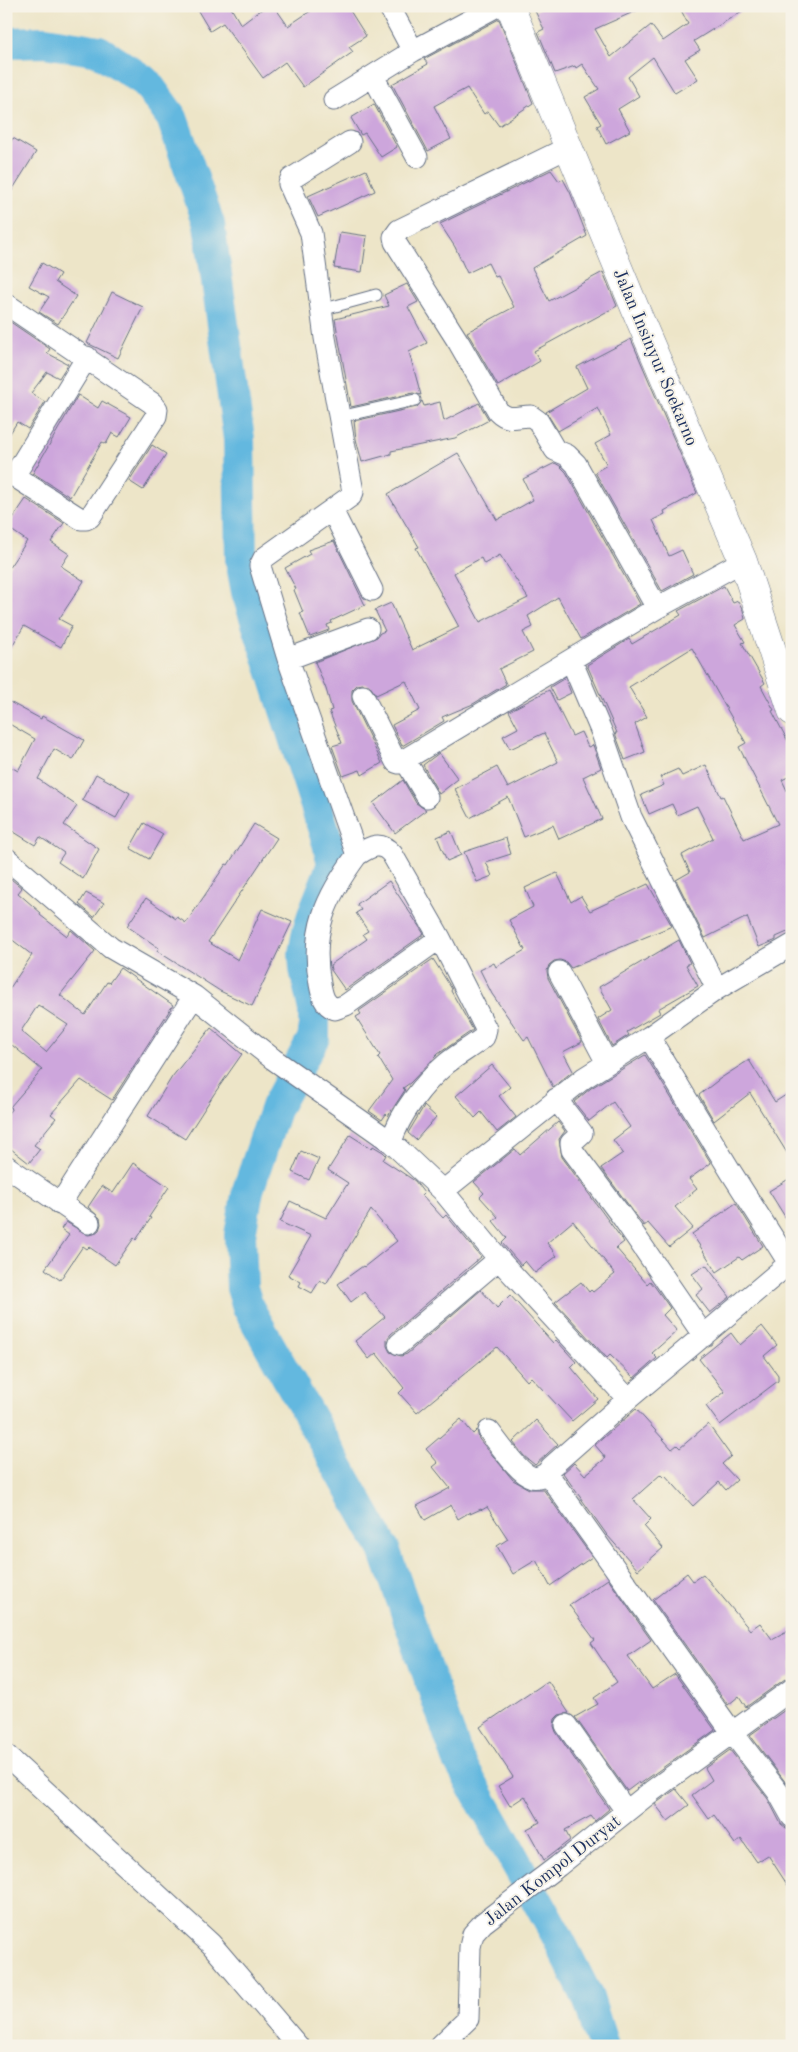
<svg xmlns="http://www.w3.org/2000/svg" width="798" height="2052" font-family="'Old Standard TT',serif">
  <rect width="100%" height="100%" fill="#f7f3e8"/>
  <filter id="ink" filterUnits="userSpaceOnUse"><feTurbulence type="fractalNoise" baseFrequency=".02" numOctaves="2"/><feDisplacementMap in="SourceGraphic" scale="10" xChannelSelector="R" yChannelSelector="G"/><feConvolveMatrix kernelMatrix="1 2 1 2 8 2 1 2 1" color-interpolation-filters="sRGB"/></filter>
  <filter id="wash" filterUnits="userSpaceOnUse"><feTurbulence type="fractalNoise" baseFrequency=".0096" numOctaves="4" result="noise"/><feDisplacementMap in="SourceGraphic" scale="20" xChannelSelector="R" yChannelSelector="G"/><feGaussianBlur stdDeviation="1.12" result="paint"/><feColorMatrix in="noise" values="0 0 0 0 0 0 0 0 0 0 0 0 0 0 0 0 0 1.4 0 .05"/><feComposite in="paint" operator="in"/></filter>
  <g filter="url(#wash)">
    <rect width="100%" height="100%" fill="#ede5c8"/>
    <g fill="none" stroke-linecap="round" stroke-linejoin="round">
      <!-- river -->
      <path stroke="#63b8df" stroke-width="32" d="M6,43L45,42L99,51L146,82L172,118L209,224L239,439L241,560L247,592L328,843L333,864L314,912L308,931L304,953L305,969L314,1010V1037L276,1107L248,1190L240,1235L242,1288L248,1307L384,1549L458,1759L556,1934L588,1998L603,2046"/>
    </g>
    <g id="blocks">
      <!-- building -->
      <path fill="#cda6dc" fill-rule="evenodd" d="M195,6H230L241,25L266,6H274L288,26L318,6H347L366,36L349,47L353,52L303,87L285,62L263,78L223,23L210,31Z
        M544,6H647L595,29L611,57L651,25L663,41L688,24L679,6H750L694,41L700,50L685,59L698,79L675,93L653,57L628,77L639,96L618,109L630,131L606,144L597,126L601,124L585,97L599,89L582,64L576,68L575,66L555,73L538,32L544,29L535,11Z
        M499,19L533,103L499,126L488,111L484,114L467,88L434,106L451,139L428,151L392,84L428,64L424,59Z
        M374,104L397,147L381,157L365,133L361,135L351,118Z
        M13,138L36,152L6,200V149Z
        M366,170L375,191L318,217L308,196Z
        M551,170L559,181L563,179L570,192L587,236L532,268L549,301L603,272L617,306L534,351L540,361L498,386L467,332L514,307L498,276L495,277L488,263L467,273L455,247L440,224Z
        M340,232L367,236L362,272L334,268Z
        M42,263L60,274L55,282L76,296L58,324L39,312L49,297L29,286Z
        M407,284L418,302L408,307L427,343L409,352L421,395L413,393L351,407L335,319L389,306L384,295Z
        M112,292L143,307L118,358L87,343Z
        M6,319L50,349L47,353L68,364L59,378L47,372L31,393L45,402L28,429L17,422L6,440Z
        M631,339L697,493L664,511L665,514L653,520L669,556L682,550L693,574L662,591L595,472L607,465L595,444L611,435L598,408L558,431L546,412L587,388L577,367Z
        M78,395L98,408L102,401L131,417L119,437L112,433L106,444L102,442L70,497L33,473Z
        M422,401L424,406L440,402L444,421L479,403L489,420L455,438L391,451V454L362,462L356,439L354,421L417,407Z
        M152,445L166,454L143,490L129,481Z
        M458,453L497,520L533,500L523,479L555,463L560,466L566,472L640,604L581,639L558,597L528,616L533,627L523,632L533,652L499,669L506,684L473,704L442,717L444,721L402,746L392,725L420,710L406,681L376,695L369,685L363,684L357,685L352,690V701L382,763L362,775L360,770L343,776L332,746L342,743L329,711L332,710L326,689L315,662L377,637L380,633L385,631L375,610L391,603L412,650L459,627L416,548L419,547L388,494ZM500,555L528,598L480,622L454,573L481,558L484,564Z
        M26,499L64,523L51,542L69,554L61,566L84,581L59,619L72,626L61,647L24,626L6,656V572L27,541L7,527Z
        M334,541L365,605L331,621L332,623L327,625L329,630L310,637L300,613L303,612L294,590L296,589L285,568L310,554L308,550Z
        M724,586L733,603L738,601L743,610L745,619L735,625L745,642L742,643L765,683L761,686L774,710L772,711L792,749V775L782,780L792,801V930L776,937V940L774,941L759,947L747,917L705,938L676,880L690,872L682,855L713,838L697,806L677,815L672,804L649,814L641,795L664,785L660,777L678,769L682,776L706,765L721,797L723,796L744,839L778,824L739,747L746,743L692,648L629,687L647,717L635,724L645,752L625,760L615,733H617L587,665L629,639L632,644L681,615L678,611Z
        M565,678L571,693L557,700L550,687Z
        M549,690L572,736L581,732L588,747L593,745L601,768L583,777L602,819L559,839L553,825L524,837L508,797L470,818L455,789L497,767L508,788L558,762L544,733L510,749L503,736L518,728L509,711Z
        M6,700L41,719L42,716L84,740L73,760L54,749L38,779L77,806L64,825L99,849L83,879L58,862L64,853L40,837L35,845L6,827V764L18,771L35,739L6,722Z
        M439,753L458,779L439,794L423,765Z
        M96,774L130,793L116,818L82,800Z
        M403,780L416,803L426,810L395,833L373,803Z
        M144,823L163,834L149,859L130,848Z
        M254,824L277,838L208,942L238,960L262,909L292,922L252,1006L220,991L195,975L157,951L159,948L127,926L146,898L176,919L177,917L186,923L226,864L228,865Z
        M451,831L461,855L447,861L437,837Z
        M506,838L511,854L486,862L492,876L477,882L464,852Z
        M557,873L571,902L581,896L590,911L648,884L672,926L571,968L566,962L560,960L554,961L549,965L547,971L548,978L582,1042L563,1052L573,1071L553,1087L528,1037L524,1040L492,994L480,970L494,963L496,967L525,950L509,920L533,907L525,888Z
        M6,875L22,888L18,893L41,913L40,915L67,936L71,930L95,951L60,995L85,1015L107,982L109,983L120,968L173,1005L112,1100L81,1080L51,1114L56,1118L34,1145L40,1149L29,1163L6,1145V1116L12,1108L10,1107L42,1070L12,1045L6,1053V994L32,955L6,935ZM38,1005L68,1025L46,1052L21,1031Z
        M389,881L424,934L345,990L331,970L330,965L367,939L363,934L368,931L356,913L361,910L357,904Z
        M86,893L104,903L94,917L79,904Z
        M679,940L690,963L686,965L698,986L658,1009L660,1013L627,1032L629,1035L612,1046L598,1019L612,1010L599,987Z
        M433,959L452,989L451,991L473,1030L438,1054L410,1083L403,1088L405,1090L388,1116L386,1114L382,1120L369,1111L392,1080L378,1057L380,1055L356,1017L361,1014L359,1011Z
        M211,1028L242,1054L214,1094L185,1139L148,1116L172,1077Z
        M645,1055L711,1163L689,1179L697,1189L675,1207L693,1228L669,1247L648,1223L644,1226L601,1168L623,1153L613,1140L630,1127L613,1102L589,1121L574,1102L591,1088Z
        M749,1060L775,1102L792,1091V1161L750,1093L714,1121L699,1095L721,1078Z
        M492,1065L510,1087L499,1096L516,1117L497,1132L481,1112L475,1118L456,1096Z
        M424,1106L436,1117L416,1140L408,1133Z
        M558,1122L565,1131L559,1139L562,1157L624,1242L616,1248L647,1284L650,1281L655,1287L670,1308L663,1315L677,1331L652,1353L657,1358L634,1378L610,1355L607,1358L555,1302L581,1282L589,1292L591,1290L593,1292L615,1274L573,1221L547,1243L557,1256L535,1273L525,1261L521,1265L502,1243L507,1238L493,1221L498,1217L480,1197L484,1193L474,1182L515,1149L520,1155Z
        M350,1135L372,1149L373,1146L383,1152L386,1155L383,1160L415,1181L424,1193L422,1195L443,1218L446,1215L481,1257L391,1334L387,1339V1346L390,1352L401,1356L407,1354L481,1290L497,1308L510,1295L553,1343L556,1340L576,1362L571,1367L598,1399L572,1421L531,1377L527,1381L497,1347L417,1413L399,1393L404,1388L376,1353L369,1359L355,1341L385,1317L364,1292L351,1302L338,1284L363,1266L364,1267L397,1241L371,1210L326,1284L320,1280L312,1293L299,1286L301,1282L288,1275L311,1236L280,1222L290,1201L326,1218L348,1183L328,1170Z
        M301,1151L319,1159L309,1180L292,1172Z
        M133,1163L169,1187L149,1217L151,1218L136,1240L134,1238L115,1265L89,1247L87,1249L83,1246L60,1280L45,1269L69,1235L61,1229L66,1222L88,1235L94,1234L99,1230L101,1224L100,1218L88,1207L102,1186L113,1193Z
        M792,1177V1228L769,1191Z
        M736,1203L763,1246L742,1260L739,1257L717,1272L692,1234Z
        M706,1265L730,1297L710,1313L696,1295L703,1289L692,1274Z
        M762,1326L777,1345L764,1356L778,1375V1381L720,1425L706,1406L725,1392L699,1359L731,1333L740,1345Z
        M636,1409L672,1449L677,1445L680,1448L708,1424L731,1456L722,1464L737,1480L726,1490L719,1482L693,1506L665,1475L663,1477L661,1474L633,1499L651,1519L644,1526L663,1548L638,1570L607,1535L563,1473L574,1463L585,1475L606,1458L595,1445Z
        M461,1419L473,1434L477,1430L479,1439L513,1480L529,1489H543L592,1557L550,1586L536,1560L513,1574L497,1546L508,1539L487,1507L482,1510L481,1509L470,1514V1512L458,1519L451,1505L425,1520L417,1506L450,1488L433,1467L438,1463L426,1449Z
        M536,1420L558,1444L535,1465L524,1456L513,1442Z
        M687,1573L693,1581L703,1574L750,1630L760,1623L772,1639L792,1628V1677L785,1679L746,1707L739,1696L728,1705L653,1600Z
        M608,1579L651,1640L628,1656L652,1689L675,1674L715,1730L640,1784L639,1782L627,1791L575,1717L598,1704L594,1698L617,1682L591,1643L595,1640L569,1605Z
        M548,1681L569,1713L559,1715L555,1719L554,1726L556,1732L609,1809L595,1821L591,1816L565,1830L570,1840L544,1860L527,1829L540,1822L525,1796L510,1806L498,1786L513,1777L480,1727Z
        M792,1705V1791L750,1735Z
        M730,1750L768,1799L781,1824L786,1828L792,1829V1892L768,1855L757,1862L741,1839L735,1844L714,1815L709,1819L692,1795L712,1780L705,1768Z
        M676,1789L689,1805L668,1821L655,1804Z"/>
    </g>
  </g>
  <g filter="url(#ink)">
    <use href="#blocks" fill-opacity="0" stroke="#646f83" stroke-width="1"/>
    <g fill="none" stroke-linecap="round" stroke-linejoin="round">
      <!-- service casing -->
      <g stroke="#646f83" stroke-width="13">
        <path id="service" d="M321,310L376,295
          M339,417L415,400"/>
      </g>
      <!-- minor casing -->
      <g stroke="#646f83" stroke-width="23">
        <path id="minor" d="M389,6L413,51
          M373,76L417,157
          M334,100L413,51L497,6
          M350,142L291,179L289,184L311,233L325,338L353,492L351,496L264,558L260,566L288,659L357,855C370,847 380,840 392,854L440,938L486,1029L484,1037C472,1047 458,1054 446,1064C423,1084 400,1113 391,1142
          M569,147L399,230L394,237L395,242L459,343L498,411C509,422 517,416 531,416L538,421L555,450L567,455L576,464L657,608
          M6,304L152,403L157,409L156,416L90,517L86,519H81L14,476L87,357
          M332,510L372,590
          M288,659L368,629
          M571,660L602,733L631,817L717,989
          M363,696L396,762L399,763L657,608L743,561
          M405,760L427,797
          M357,855C326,897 310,931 320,984C322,995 324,1005 335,1009L346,1005L440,938
          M6,858L111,948L194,996L273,1059L391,1142L443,1191L503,1264L628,1399
          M559,972L607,1063
          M649,1037L731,1172L789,1263
          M556,1099L582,1133L571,1143L572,1150L623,1218L704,1336
          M6,1166L89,1223
          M443,1191L584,1078L649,1037L717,989L792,945
          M60,1204L194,996
          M792,1261L628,1399L551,1467L547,1473L732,1732L778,1792L792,1817
          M399,1344L499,1259
          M489,1431C498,1442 519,1474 532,1477C537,1479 543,1475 547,1473
          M566,1725L626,1811
          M6,1755L211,1944L298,2046
          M440,2046L468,2019L470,1947L473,1934L483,1923L558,1866L652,1791L792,1689"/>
      </g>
      <!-- secondary casing -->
      <g stroke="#646f83" stroke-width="29">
        <path id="secondary" d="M510,6L637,313L743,561L792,711"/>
      </g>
      <!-- service -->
      <use href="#service" stroke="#fff" stroke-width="11"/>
      <!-- minor -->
      <use href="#minor" stroke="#fff" stroke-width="21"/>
      <!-- secondary -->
      <use href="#secondary" stroke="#fff" stroke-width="28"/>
    </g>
  </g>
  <g text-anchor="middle" stroke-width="4" stroke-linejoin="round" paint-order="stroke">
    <!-- street labels -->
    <g font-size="18" fill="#1b2f5e" stroke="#f7f3e8">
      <text transform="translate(656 357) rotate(67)" y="6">Jalan Insinyur Soekarno</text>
      <text transform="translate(552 1870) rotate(-38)" y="6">Jalan Kompol Duryat</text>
    </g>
  </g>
  <!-- margin -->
  <rect width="798" height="2052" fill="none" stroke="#f7f3e8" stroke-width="25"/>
</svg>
